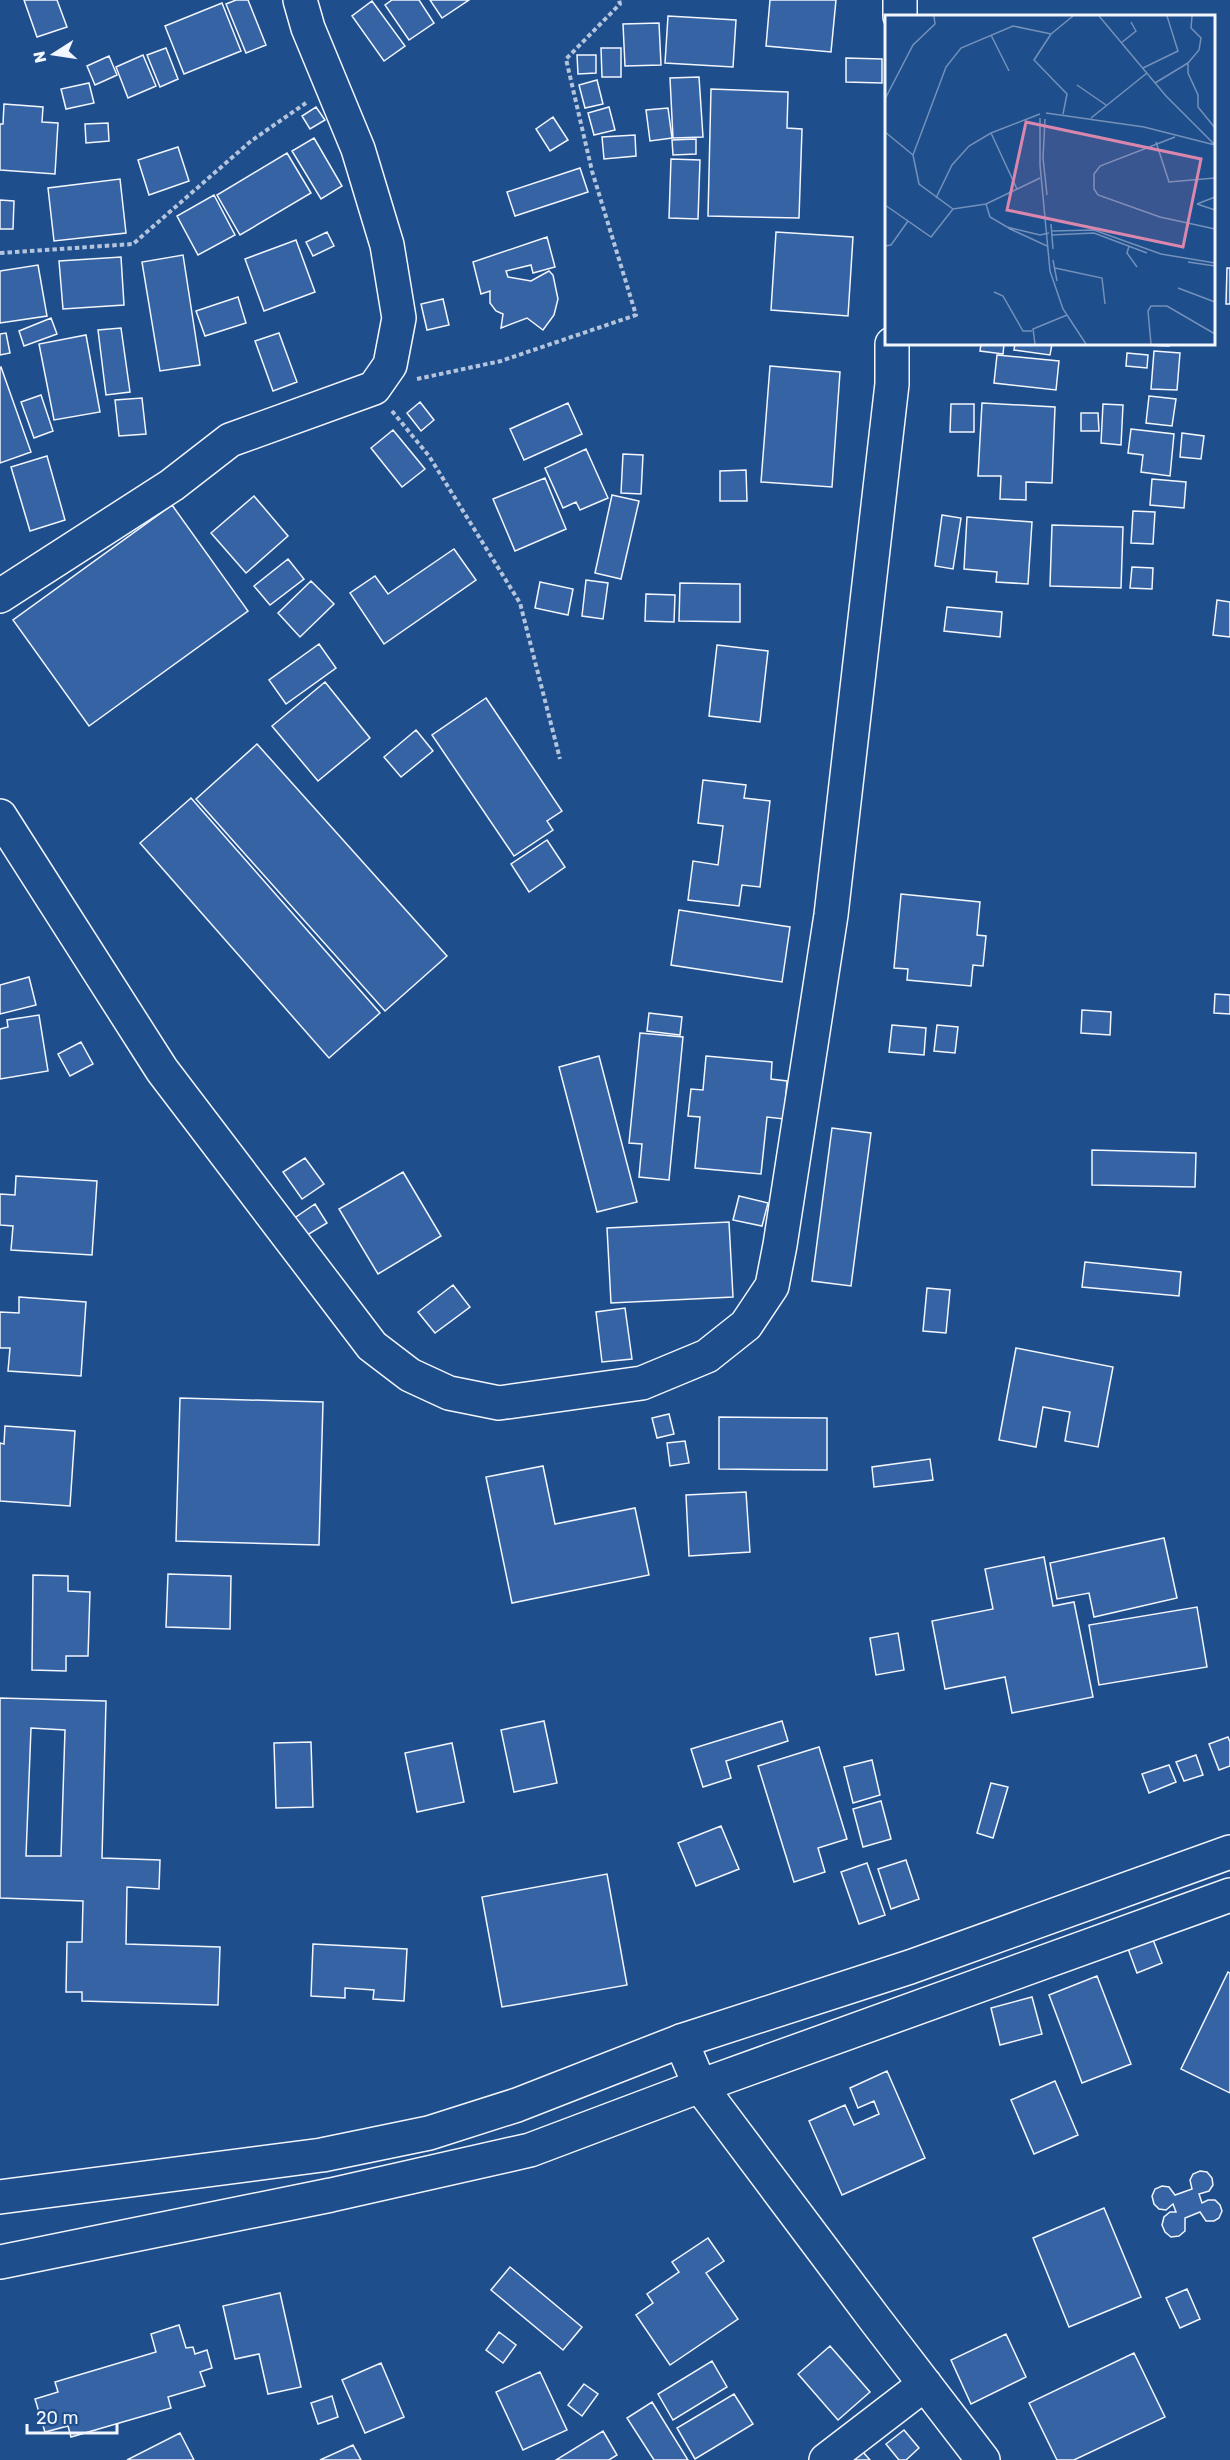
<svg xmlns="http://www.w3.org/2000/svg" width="1230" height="2460" font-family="Rubik,sans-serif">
  <rect width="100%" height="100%" fill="#1f4e8c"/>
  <!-- building -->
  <path fill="#3563a3" stroke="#f2f6ff" stroke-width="1.5" fill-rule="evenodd" d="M24,0H57L67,27L37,37Z
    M236,0H248L266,45L246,53L226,4Z
    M392,0H419L434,23L409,40L385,5Z
    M430,0H469L442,18Z
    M770,0H836L831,52L766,46Z
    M372,1L405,46L384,61L352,16Z
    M222,3L241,51L184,74L165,26Z
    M668,16L736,20L733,67L665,63Z
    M659,23L661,65L625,66L623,24Z
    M166,48L178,79L160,87L147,55Z
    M601,48H621V77H602Z
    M143,55L156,86L128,98L116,67Z
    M577,55H596V73L578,74Z
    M109,56L117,75L95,85L87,66Z
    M846,58L882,59V83L846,82Z
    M699,77L703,137L673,138L670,78Z
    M597,80L603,104L585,108L579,85Z
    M89,83L94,103L66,109L61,89Z
    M711,89L788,92L787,128L802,129L799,218L708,216Z
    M4,104L43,107L42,122L58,123L55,174L0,170V124H3Z
    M316,107L325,120L310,129L302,116Z
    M609,107L615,130L594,135L588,113Z
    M668,108L672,138L650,141L646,110Z
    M553,117L568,140L550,151L536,129Z
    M108,123L109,141L86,143L85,124Z
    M635,135L636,156L604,159L602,137Z
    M314,138L342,186L321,199L292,151Z
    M696,139V154L673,155L672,140Z
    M178,147L189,181L149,195L138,160Z
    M287,153L311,193L240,235L217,195Z
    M671,159L700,160L698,219L669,218Z
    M580,168L588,192L515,216L507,192Z
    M120,179L126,233L54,241L48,188Z
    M214,195L235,235L198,255L177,216Z
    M0,200L14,201L13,229H0Z
    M327,232L334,246L313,256L306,242Z
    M776,232L853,237L848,316L771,310Z
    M547,237L555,267L533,273L531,265L506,271L508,277L531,281L549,271L553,275L558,299L554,315L543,330L527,318L501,328L503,314L496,311L490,303V291L481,294L473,262Z
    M296,240L315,292L264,311L245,259Z
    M183,255L200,365L160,371L142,262Z
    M121,257L124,305L63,309L59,261Z
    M38,265L47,316L0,323V271Z
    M1227,268H1230V304H1226Z
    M238,297L246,323L205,336L196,311Z
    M443,299L449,325L427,330L421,304Z
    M51,318L57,334L24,346L19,331Z
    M121,328L130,392L106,395L98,330Z
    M6,333L10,353L0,355V334Z
    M279,333L297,382L273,391L255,341Z
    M86,335L100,412L54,420L39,344Z
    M981,344H1004L1003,354L980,351Z
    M1015,344H1052L1050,355L1014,350Z
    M1119,344H1169V346Z
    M1154,351L1180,353L1177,390L1151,389Z
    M1127,353L1148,355L1147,368L1126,366Z
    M997,355L1059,361L1056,390L994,383Z
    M770,366L840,372L832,487L761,482Z
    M1,367L31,452L0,463V368Z
    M41,395L53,431L34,438L21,402Z
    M1149,396L1176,399L1172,426L1146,423Z
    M142,398L146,434L119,436L115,400Z
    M420,402L434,420L421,431L407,413Z
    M568,403L582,434L524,460L510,429Z
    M982,403L1055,407L1052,483L1026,482V500L1000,499L1001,476H978Z
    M951,404H974V432H950Z
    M1103,404L1123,405L1121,445L1101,443Z
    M1081,413H1098L1099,431H1081Z
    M1131,429L1174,434L1170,476L1141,472L1143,455L1128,453Z
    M393,430L425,469L402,487L371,448Z
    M1182,433L1204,436L1201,459L1180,457Z
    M586,449L608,498L580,510L576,502L563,508L545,468Z
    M623,454L643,455L641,494L621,493Z
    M47,456L65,520L30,531L11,467Z
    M746,470L747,501H720V471Z
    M545,478L566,529L515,551L493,499Z
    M1152,479L1186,482L1184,508L1150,505Z
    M612,495L639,501L621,579L595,573Z
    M254,496L288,536L246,573L211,533Z
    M172,505L248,611L89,726L13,620Z
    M1133,511L1155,512L1153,544L1131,543Z
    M942,515L961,518L953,569L935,566Z
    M967,517L1032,522L1028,584L996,582L997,572L964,569Z
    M1052,525L1123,527L1121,588L1050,586Z
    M454,549L476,580L384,644L350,593L375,576L388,594Z
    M288,559L304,579L270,605L254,586Z
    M1132,567L1153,568L1152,589L1130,588Z
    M586,580L608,583L603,619L582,616Z
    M311,581L334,604L300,637L278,613Z
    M540,582L573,589L568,615L535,608Z
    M680,583L740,584V622L679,621Z
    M646,594L675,595L674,622L645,621Z
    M1217,600L1230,602V637L1213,635Z
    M947,607L1002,612L1000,637L944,631Z
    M319,644L336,668L286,704L269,680Z
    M717,645L768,651L760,722L709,716Z
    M325,682L370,738L318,781L272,726Z
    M486,698L562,811L547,821L553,830L514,856L432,735Z
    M416,730L433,751L401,777L384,757Z
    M257,744L447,956L385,1011L196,799Z
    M703,780L746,785L744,798L770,801L760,887L742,885L739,906L688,900L693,861L718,865L723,826L698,823Z
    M191,798L380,1013L329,1058L140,843Z
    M547,840L565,867L529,892L511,864Z
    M901,894L980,902L977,935L986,936L983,966L973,965L971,986L907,980L908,969L894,968Z
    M679,910L790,927L782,982L671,965Z
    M29,977L36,1005L0,1014V985Z
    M1215,994L1230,995V1014L1214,1013Z
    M1082,1010L1111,1012L1110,1035L1081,1033Z
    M649,1013L682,1017L680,1035L647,1031Z
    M39,1015L48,1071L0,1079V1029L8,1027L7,1020Z
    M892,1025L926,1028L924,1055L889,1052Z
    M937,1025L958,1027L955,1053L934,1051Z
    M640,1033L683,1037L669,1180L639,1177L642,1144L629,1143Z
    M81,1042L93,1064L70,1076L58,1054Z
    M599,1056L637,1202L597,1212L559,1067Z
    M706,1056L772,1062L771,1079L787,1081L784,1119L767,1117L761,1174L695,1168L700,1117L688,1116L691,1089L703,1090Z
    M832,1128L871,1133L851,1286L812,1281Z
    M1092,1150L1196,1153L1195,1187L1092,1185Z
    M305,1158L324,1184L302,1199L283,1172Z
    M403,1172L441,1236L378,1274L339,1209Z
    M16,1176L97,1181L92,1255L11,1250L13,1226L0,1225V1194L15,1195Z
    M739,1196L768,1203L762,1226L733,1220Z
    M315,1204L327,1223L304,1237L293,1219Z
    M729,1222L733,1297L611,1303L607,1228Z
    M1085,1262L1181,1272L1179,1296L1082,1287Z
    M453,1285L470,1307L435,1333L418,1312Z
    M927,1288L950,1290L946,1333L923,1331Z
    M19,1297L86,1302L81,1376L8,1371L10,1348H0V1312L19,1313Z
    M625,1308L632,1359L602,1362L596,1312Z
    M1016,1348L1113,1367L1098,1447L1065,1441L1070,1412L1043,1407L1036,1447L999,1440Z
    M180,1398L323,1402L319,1545L176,1541Z
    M669,1414L674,1434L657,1438L652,1418Z
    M719,1417L827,1418V1470L719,1469Z
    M5,1426L75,1431L70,1506L0,1501V1443L4,1444Z
    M685,1441L689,1463L670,1466L667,1443Z
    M930,1459L933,1480L874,1487L872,1467Z
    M543,1466L555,1524L635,1508L649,1575L512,1603L486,1477Z
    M746,1492L750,1552L689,1556L686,1495Z
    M1164,1538L1177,1598L1094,1617L1089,1593L1057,1599L1050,1563Z
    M1044,1557L1053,1606L1074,1602L1093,1697L1012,1713L1005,1677L945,1689L932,1621L993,1609L985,1569Z
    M168,1574L231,1576L230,1629L166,1627Z
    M33,1575L68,1576V1591L90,1592L88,1656H66V1671L32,1670Z
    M1197,1607L1207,1667L1099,1685L1089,1625Z
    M898,1633L904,1670L876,1675L870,1638Z
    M0,1698L106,1701L102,1858L160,1860L159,1889L127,1887L126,1944L220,1947L218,2005L82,2001V1992H66L67,1942H82L83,1901L0,1898ZM31,1728L65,1730L61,1856H26Z
    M544,1721L557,1783L514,1792L501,1730Z
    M782,1721L788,1741L726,1761L731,1778L703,1787L691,1749Z
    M1228,1737L1230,1742V1766L1219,1770L1209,1744Z
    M311,1742L313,1807L276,1808L274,1743Z
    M452,1743L464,1802L417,1812L405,1753Z
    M819,1747L847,1839L818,1848L825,1872L794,1882L758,1766Z
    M1196,1755L1203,1775L1184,1781L1176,1762Z
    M872,1760L880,1795L853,1803L844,1767Z
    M1169,1765L1176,1782L1149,1793L1142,1774Z
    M991,1783L1008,1787L993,1838L977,1833Z
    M881,1801L891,1839L863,1847L853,1809Z
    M721,1826L739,1869L696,1886L678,1843Z
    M906,1860L919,1899L891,1909L878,1869Z
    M867,1863L885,1915L859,1924L841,1872Z
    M607,1874L627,1985L502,2007L482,1897Z
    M1152,1937L1162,1963L1137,1973L1127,1946Z
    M313,1944L407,1949L404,2001L373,1999L374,1990L345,1988V1998L311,1996Z
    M1228,1972L1230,1973V2093L1181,2069Z
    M1097,1976L1131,2064L1082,2083L1049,1995Z
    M1032,1997L1042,2034L1000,2045L991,2008Z
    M887,2071L925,2158L842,2195L809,2121L845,2105L854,2125L879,2114L874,2101L858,2108L850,2088Z
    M1055,2081L1078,2135L1034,2154L1011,2100Z
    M1200,2171L1207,2172L1212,2178L1213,2185L1209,2191L1199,2194L1202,2203L1208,2200H1215L1220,2205L1222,2211L1219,2218L1214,2221H1206L1200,2212L1185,2218V2231L1179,2236L1171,2237L1165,2232L1162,2225L1164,2217L1170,2212H1176L1173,2204L1166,2210L1159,2209L1154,2204L1152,2196L1155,2189L1162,2186L1169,2187L1175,2195L1192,2189L1190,2180L1193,2174Z
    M1104,2208L1141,2297L1069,2327L1033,2238Z
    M708,2238L724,2261L706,2273L738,2319L670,2365L636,2315L653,2303L647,2294L679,2272L672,2262Z
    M510,2267L582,2327L563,2350L491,2290Z
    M1187,2289L1200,2319L1180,2328L1166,2298Z
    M280,2293L301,2387L268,2394L259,2354L235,2359L223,2306Z
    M179,2325L186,2348L193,2347L195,2354L207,2350L212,2368L200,2372L205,2386L168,2397L171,2408L71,2437L68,2426L45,2432L35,2399L58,2392L55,2382L156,2352L151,2334Z
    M499,2332L516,2345L503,2363L486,2350Z
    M1006,2334L1026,2377L971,2404L951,2360Z
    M830,2346L870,2392L838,2420L798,2374Z
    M1134,2353L1165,2417L1074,2460H1057L1029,2403Z
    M712,2361L727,2387L673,2420L658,2394Z
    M381,2363L404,2417L365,2433L342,2380Z
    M540,2372L567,2430L523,2450L496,2392Z
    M584,2384L598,2394L582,2416L568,2405Z
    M734,2394L753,2424L695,2459L677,2428Z
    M332,2396L338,2417L318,2424L311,2403Z
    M652,2402L688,2460H654L627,2418Z
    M904,2430L919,2448L906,2460H899L886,2444Z
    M603,2431L617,2455L609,2460H556Z
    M180,2433L194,2460H127Z
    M353,2445L361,2460H320Z
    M863,2452L870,2460H853Z"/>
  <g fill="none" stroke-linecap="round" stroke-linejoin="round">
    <!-- minor casing -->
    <g stroke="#f2f6ff" stroke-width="36">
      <path id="minor" d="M900,16V0
        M0,596L172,485L230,440L374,388L390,365L399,318L387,245L358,149L308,28L300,0
        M0,816L162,1070L372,1346L410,1375L449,1393L499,1403L642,1383L707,1356L746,1325L772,1286L780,1245L831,915L892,384V344
        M681,2041L700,2086L874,2318L983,2460
        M826,2460L925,2384"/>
    </g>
    <!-- major casing -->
    <g stroke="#f2f6ff" stroke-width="36">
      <path id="major" d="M0,2197L322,2155L429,2133L517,2105L681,2041L910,1967L1230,1852
        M0,2262L331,2195L530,2150L700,2086L1230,1895"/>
    </g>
    <!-- path -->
    <path stroke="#b3c4dc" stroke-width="4" stroke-dasharray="4.5 3" stroke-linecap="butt" d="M0,253L133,244L251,141L306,103
      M417,379L501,361L636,315L592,171L566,59L620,4L619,0
      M392,411L429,456L520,603L560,759"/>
    <!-- minor -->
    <use href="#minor" stroke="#1f4e8c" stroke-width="33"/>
    <!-- major -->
    <use href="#major" stroke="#1f4e8c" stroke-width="33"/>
  </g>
  <!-- overview -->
  <g transform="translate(885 15)">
    <rect width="330" height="330" fill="#1f4e8c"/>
    <path fill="none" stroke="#7391ba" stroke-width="1.5" d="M214,1L281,81L329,129M307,1L306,13L316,23L314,35L303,48V58L313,80V92L330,113M166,19L149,45L182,79L178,99M106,20L124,56M236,28L251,16L246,7M258,53L293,36L282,1M270,68L303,48M192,70L221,90M0,84L28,30L50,9L49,1M161,98L259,112L330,130M155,103V150L165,256L178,294L201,329M206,103L262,58M160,104L158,143L162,180M0,117L28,140M106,118L132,174M290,122L215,151L209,159V174L213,180L275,202L330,214M271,127L284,167L330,163M155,163L101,189L68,194L34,169L28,140L61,52L76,33L128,11L166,19L188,1M51,183L67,150L84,131L106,118L155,99M101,189L105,202L122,212L155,220L164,218M312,189L330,182M312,189L330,195M0,190L46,222L68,194M166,209L168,234M123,213L162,231M167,216L209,215L276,239L330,248M166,220L209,218L262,238M0,231L6,230L23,206M244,231L242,238L252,252M168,245L172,266M303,247L330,251M170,253L217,263L220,289M293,273L330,287M109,277L118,281L138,316H147M150,329L148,314L182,300M266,329L263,296L266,291H282L330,319"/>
    <path fill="#da87ad" fill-opacity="0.15" stroke="#da87ad" stroke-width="3" d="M141,107L316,144L298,232L122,195Z"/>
    <rect width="330" height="330" fill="none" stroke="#f2f6ff" stroke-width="3"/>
  </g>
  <!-- north arrow -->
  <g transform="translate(54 54) rotate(258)" stroke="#1f4e8c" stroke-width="4.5" paint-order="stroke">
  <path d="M0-4.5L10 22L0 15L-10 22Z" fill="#f2f6ff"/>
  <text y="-9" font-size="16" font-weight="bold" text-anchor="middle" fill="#f2f6ff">N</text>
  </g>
  <!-- scale -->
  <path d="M27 2424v9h90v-9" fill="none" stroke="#f2f6ff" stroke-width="3"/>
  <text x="36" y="2424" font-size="18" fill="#f2f6ff" stroke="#1f4e8c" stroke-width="4.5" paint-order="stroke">20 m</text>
</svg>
